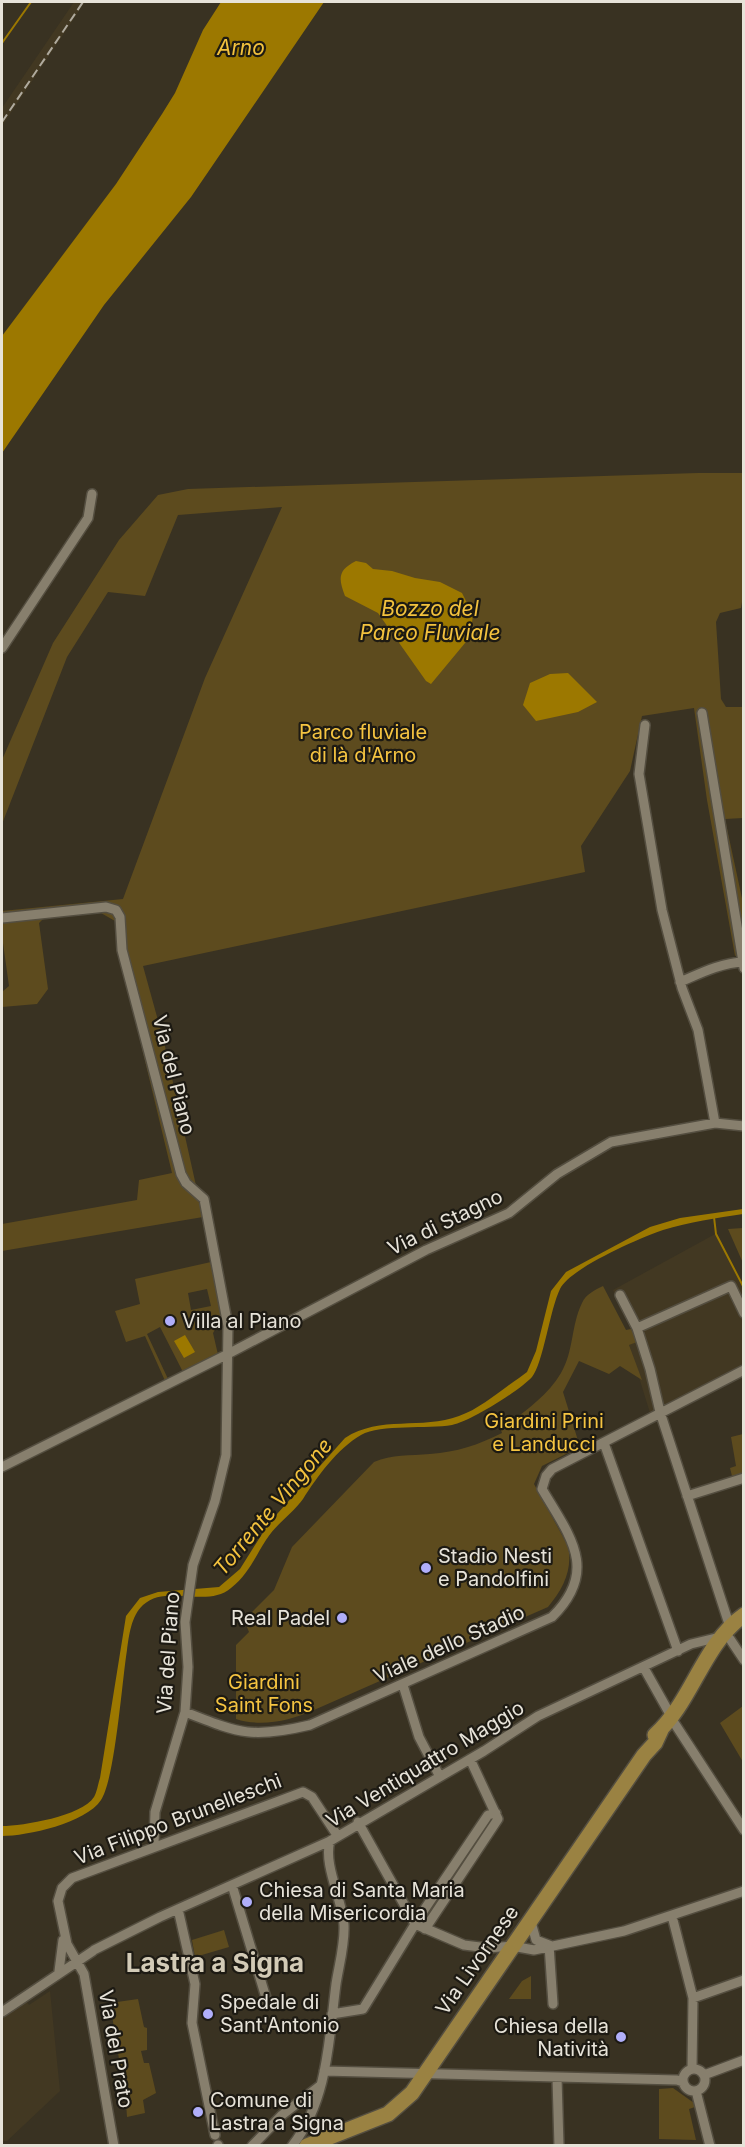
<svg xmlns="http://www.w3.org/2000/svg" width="745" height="2147" font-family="Inter,sans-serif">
  <rect width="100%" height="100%" fill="#393222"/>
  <!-- built -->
  <path fill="#423822" d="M74,2H85L2,126V108Z
    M717,1233L743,1286V1368L650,1413L629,1345L637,1341L613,1290Z
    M50,1991L60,2091L7,2141H2V2019L26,2001L29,2005Z"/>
  <!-- green -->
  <path fill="#5d4b1e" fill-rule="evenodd" d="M698,473H743L744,590L741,608L720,613L716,622L721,699L726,707H743V818L725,819L743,903V953L735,956L707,800L694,708L642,716L630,771L581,846L585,872L143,966L164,1042L203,1217L2,1251V1224L137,1200L139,1180L172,1173L119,953L115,921L101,913L44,918L39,923L48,989L37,1004L2,1007V992L9,986L2,936V911L123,899L205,678L282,507L178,515L145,596L108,592L67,657L2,824V760L53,643L119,540L158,495L188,489Z
    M743,1228H744L743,1263L728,1229Z
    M211,1262L223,1317L213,1333L219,1359L166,1383L145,1336L126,1342L115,1311L140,1304L135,1279ZM207,1289L211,1306L191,1310L188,1293ZM160,1327L183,1372L168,1379L147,1334Z
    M603,1286L626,1330L631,1329L637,1342L629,1345L642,1380L620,1366L609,1374L579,1361L563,1392L580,1447L542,1466L534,1484L568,1546C573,1570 563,1589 548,1607L314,1710L306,1697L313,1710C291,1721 260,1727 236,1719V1645L249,1632L244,1620L274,1590L292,1547L374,1462C392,1454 410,1456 430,1454C457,1452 478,1445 502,1433L501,1430C522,1413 547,1397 561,1373C574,1351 571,1325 582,1303C586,1294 595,1290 603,1286Z
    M743,1434V1473L732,1476L730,1468L736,1466L731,1437Z
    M743,1706V1762L720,1723Z
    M224,1930L229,1947L195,1957L192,1940Z
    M531,1976V1999H509L522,1981Z
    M138,1999L144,2027L147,2028V2050L141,2051L144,2063H149L156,2093L143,2100L145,2113L127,2117L126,2103L132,2104L130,2095L125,2096L110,2003Z
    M673,2088L694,2103L695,2107L689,2109L696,2140L659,2139V2089Z"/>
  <!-- water -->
  <path fill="#9c7800" d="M221,2H324L191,197L104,305L2,453V336L116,184L162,114L175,93L203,30Z
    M356,561L366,563L373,569L392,571L415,578L440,582L462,593L473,615L470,637L431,684L426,681L378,613L345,596C338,578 338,570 356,561Z
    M568,673L597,702L578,712L536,721L523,705L530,683L550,674Z
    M743,1209V1214C717,1218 689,1222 663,1230C640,1238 570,1268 560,1289C550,1309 543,1364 532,1377C519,1391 471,1421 452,1425C428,1429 381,1424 361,1435C337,1449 317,1477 303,1499C292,1514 276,1524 266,1540C255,1557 248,1575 231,1588C206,1609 168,1583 143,1605C131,1616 129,1636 127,1650C122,1681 115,1779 101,1800C86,1823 27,1836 2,1836V1826C23,1826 82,1816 94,1797C97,1792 98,1784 100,1778L126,1616L140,1598L158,1592L219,1587L240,1569L269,1523L345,1438C380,1415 422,1430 459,1416C480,1409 501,1390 519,1378L527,1372L536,1351L551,1291L566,1272L650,1227L680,1218Z
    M185,1335L195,1352L184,1358L174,1341Z"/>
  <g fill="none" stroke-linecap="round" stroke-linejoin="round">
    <!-- stream -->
    <path stroke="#9c7800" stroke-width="2" d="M2,43L31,2
      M714,1217L716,1234L744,1288"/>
    <!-- minor casing -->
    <g stroke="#544e40" stroke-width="12">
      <path id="minor" d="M2,648L88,518L92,494
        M702,713L744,968
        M645,725L639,774L662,910L682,988L698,1030L715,1123
        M2,918L106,907L116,910L120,917L122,950L181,1174L186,1183L204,1199L228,1326L226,1455L215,1501L193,1565L185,1622L188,1667L185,1712L155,1812L154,1845
        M680,982C701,973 720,963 744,962
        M620,1295L637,1328
        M604,1443L678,1651
        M2,1467L226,1355L426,1250L509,1213L557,1174L611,1142L715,1123L744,1126
        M687,1496L744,1478
        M731,1630L660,1412L650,1369L637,1328L731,1286L744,1313
        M730,1639L744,1660
        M644,1668L671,1716
        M403,1685L419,1737L439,1775
        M185,1712C239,1733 251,1739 310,1725L552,1617C600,1570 569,1535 542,1489L546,1476L552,1469L744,1370
        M673,1721L744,1830
        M358,1822L415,1924
        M232,1885L267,2001
        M178,1909L195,1984L192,2023L215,2135
        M672,1916L693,1998L692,2069
        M531,1922L536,1940L549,1945
        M415,1924L464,1945L488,1948L512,1946L534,1950L624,1931L744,1891
        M425,1929L498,1819L470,1759
        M549,1945L553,2004
        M94,1950L160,1917L330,1841
        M59,1971L63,1940
        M693,1998L744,1980
        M2,2012L93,1951
        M332,2014L363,2009L420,1916L488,1815L496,1813
        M683 2080a11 11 0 1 1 22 0a11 11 0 1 1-22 0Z
        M324,2071L677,2080L683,2082
        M704,2075L744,2060
        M557,2078L559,2146
        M696,2091L710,2146
        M218,2145V2146
        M114,2146L84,1974L67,1944L58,1901L62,1888L72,1878L303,1792L312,1797L337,1835
        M252,2146L282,2115L321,2085
        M292,2146C328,2101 329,2038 336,1984C339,1965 345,1944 344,1925C342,1899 323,1864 330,1841L484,1751L538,1716L691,1644L720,1637"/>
    </g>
    <!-- primary casing -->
    <g stroke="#544e40" stroke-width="18">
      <path id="primary" d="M655,1735C692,1702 703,1644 744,1615
        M307,2146L388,2114L412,2093L644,1755L655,1743L661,1730"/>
    </g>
    <!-- minor -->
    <use href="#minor" stroke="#877f6d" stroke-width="9"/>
    <!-- primary -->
    <use href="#primary" stroke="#9a8242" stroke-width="15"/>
    <!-- rail -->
    <path stroke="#afaa9e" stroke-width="2" stroke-dasharray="9 4.5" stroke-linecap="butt" d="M2,122L83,2"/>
  </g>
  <!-- markers -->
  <g fill="#b0aefa" stroke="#1d1a13" stroke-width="2">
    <circle cx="170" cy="1321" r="6"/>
    <circle cx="426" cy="1568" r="6"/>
    <circle cx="342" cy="1618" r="6"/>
    <circle cx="247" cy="1902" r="6"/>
    <circle cx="208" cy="2014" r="6"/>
    <circle cx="621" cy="2037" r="6"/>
    <circle cx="198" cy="2112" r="6"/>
  </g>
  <g text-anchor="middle" stroke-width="4.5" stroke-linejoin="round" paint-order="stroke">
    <!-- park labels -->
    <g font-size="20" fill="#f5c441" stroke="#1d1a13">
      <text x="363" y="739">Parco fluviale<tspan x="363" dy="23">di là d'Arno</tspan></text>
      <text x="544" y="1428">Giardini Prini<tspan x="544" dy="23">e Landucci</tspan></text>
      <text x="264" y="1689">Giardini<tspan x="264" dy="23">Saint Fons</tspan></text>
    </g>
    <!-- street labels -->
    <g font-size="20" fill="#e7e3d9" stroke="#1d1a13">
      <text transform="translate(174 1075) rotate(76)" y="7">Via del Piano</text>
      <text transform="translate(445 1222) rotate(-26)" y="7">Via di Stagno</text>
      <text transform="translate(449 1644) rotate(-24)" y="7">Viale dello Stadio</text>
      <text transform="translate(168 1653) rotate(-86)" y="7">Via del Piano</text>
      <text transform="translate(425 1764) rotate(-31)" y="7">Via Ventiquattro Maggio</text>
      <text transform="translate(178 1819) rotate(-21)" y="7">Via Filippo Brunelleschi</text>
      <text transform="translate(477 1960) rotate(-55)" y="7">Via Livornese</text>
      <text transform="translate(116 2049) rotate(80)" y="7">Via del Prato</text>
    </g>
    <!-- poi labels -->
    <g font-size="20" fill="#e7e3d9" stroke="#1d1a13" text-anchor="start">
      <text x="182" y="1328">Villa al Piano</text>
      <text x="438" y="1563">Stadio Nesti<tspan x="438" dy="23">e Pandolfini</tspan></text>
      <text x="330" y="1625" text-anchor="end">Real Padel</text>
      <text x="259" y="1897">Chiesa di Santa Maria<tspan x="259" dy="23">della Misericordia</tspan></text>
      <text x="220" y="2009">Spedale di<tspan x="220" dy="23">Sant'Antonio</tspan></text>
      <text x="609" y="2033" text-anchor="end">Chiesa della<tspan x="609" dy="23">Natività</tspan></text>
      <text x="210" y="2107">Comune di<tspan x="210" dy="23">Lastra a Signa</tspan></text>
    </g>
    <!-- water labels -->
    <g font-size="21" font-style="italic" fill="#f3c23e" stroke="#1d1a13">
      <text x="241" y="55">Arno</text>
      <text x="430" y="616">Bozzo del<tspan x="430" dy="24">Parco Fluviale</tspan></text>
      <text transform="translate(273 1507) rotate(-50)" y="7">Torrente Vingone</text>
    </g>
    <!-- district labels -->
    <g font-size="26" font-weight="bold" fill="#d3cbb7" stroke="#1d1a13">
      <text x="215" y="1972">Lastra a Signa</text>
    </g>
  </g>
  <!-- border -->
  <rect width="745" height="2147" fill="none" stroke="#e7e3d9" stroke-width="6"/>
</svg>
